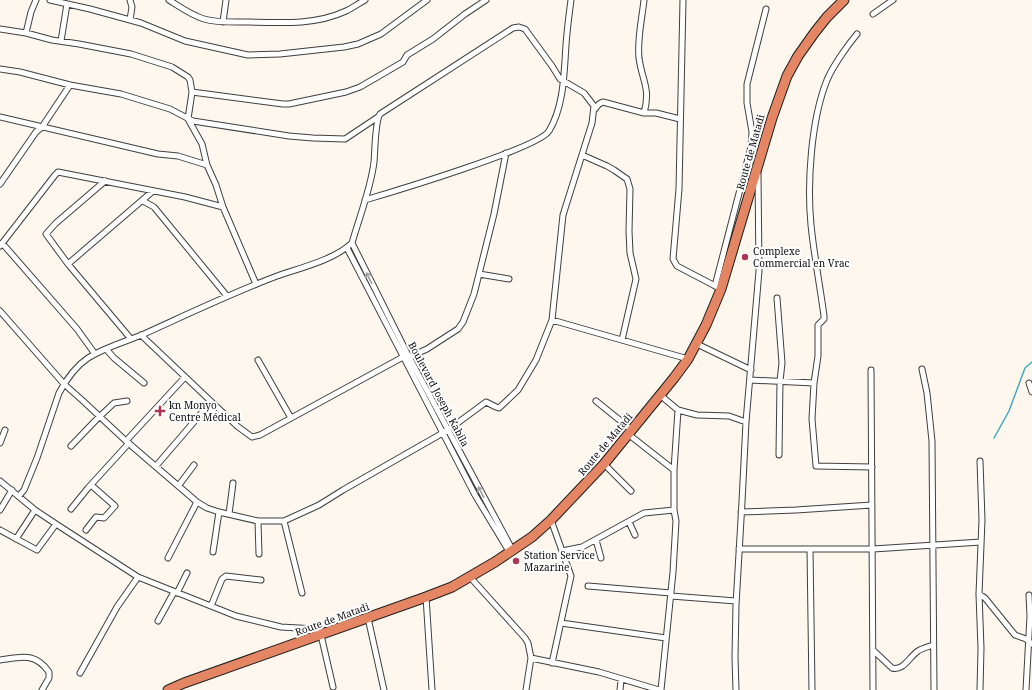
<svg xmlns="http://www.w3.org/2000/svg" width="1032" height="690" font-family="'Noto Serif',serif">
  <rect width="100%" height="100%" fill="#fdf7ee"/>
  <g fill="none" stroke-linecap="round" stroke-linejoin="round">
    <!-- stream -->
    <path stroke="#47a7be" stroke-width="1.5" d="M994,438L1009,411L1025,368L1032,362"/>
    <!-- street casing -->
    <g stroke="#3f3f3f" stroke-width="7">
      <path id="street" d="M50,0L90,9L141,23L185,41L248,55L280,54L344,47L358,44L381,34L427,0
        M169,0C180,7 191,15 204,19C218,23 235,22 250,22C282,23 316,25 346,11C353,8 359,3 365,0
        M683,0L679,189L673,259L677,266L721,289
        M873,14L893,0
        M130,20L132,7L130,0
        M223,22L226,0
        M0,29L26,33L52,40L79,44L131,54L172,67L188,77L190,80L192,92L188,119L202,144L207,165L216,185L223,207L256,284
        M26,33L31,12L36,0
        M857,34C847,46 833,66 827,80C811,120 807,183 811,225C814,255 820,286 824,316V319L818,325V356L814,383L812,419L816,466L872,467
        M61,41L67,4
        M0,69L20,72L70,85L121,94L170,109L193,121L289,136L313,138L345,139L378,117
        M192,92L283,104H289L346,92L360,87L403,62L407,55L433,39L465,14L486,0
        M595,109L599,104L603,102L644,113C651,88 642,81 639,58C637,39 642,19 644,0
        M644,113H656L680,119
        M0,117L158,154L178,156L207,165
        M582,155L607,166L614,170L627,179L630,189L629,231L630,253L636,279L622,340
        M105,181L56,223L46,234L68,264L131,339
        M0,184L36,132L42,127L70,85
        M365,200C392,192 539,148 549,131C564,106 564,74 566,45C567,30 569,15 571,0
        M143,201L154,207L227,296
        M2,243L77,329L95,354
        M352,243L409,357L513,551
        M0,246L55,175L58,172L185,197L223,207
        M347,248L475,495L510,553
        M68,264L153,191
        M479,274L509,279
        M715,286L751,147L752,132L747,103V84L766,9
        M777,298L782,363L780,381L779,455
        M0,311L64,384L82,400L126,441L197,502L207,508L219,512L258,521H284L319,505L343,490L448,430L486,402L496,407L499,408L518,390L536,360L552,320L563,215L592,123L594,106L584,93L560,79L552,66L525,29L519,27L513,28L380,114C375,121 375,152 374,162C371,188 359,218 352,243C334,260 300,268 277,276C232,293 188,314 144,334C125,342 105,347 88,358C76,366 66,380 59,393L37,458L24,490L19,496
        M552,320L688,359
        M141,335L237,426L252,437L260,435L403,357H409L427,349L458,329L463,322L474,294L494,214L506,153
        M697,344L751,370
        M106,349L114,358L144,383
        M258,360L291,418
        M922,369L927,393L932,441L934,690
        M871,370L873,690
        M750,380L814,383
        M1029,383L1032,392
        M660,395L678,410L697,415L729,416L746,422
        M596,401L632,430
        M628,434L674,470
        M126,441L185,377
        M0,443L5,430
        M71,446L96,420L114,403L127,401
        M604,464L631,491
        M156,466L211,402
        M0,481L35,510L56,524L138,577L236,616L281,627L316,629L321,635L333,687
        M179,485L194,465
        M71,509L88,488L129,443
        M0,510L12,490
        M741,512L796,510L872,505
        M229,514L233,483
        M551,520L571,576L552,663
        M258,521L259,554
        M284,521L302,593
        M629,522L635,535
        M0,530L37,550L56,524
        M86,530L96,517L104,518L115,506L91,485
        M16,539L35,510
        M596,540L601,558
        M739,549H873L981,542
        M810,549L812,690
        M562,551L582,547L644,513L674,510
        M213,552L219,512
        M168,558L197,502
        M470,577L525,638L528,643L531,658L599,672L659,690
        M588,586L671,593
        M177,593L187,573
        M979,594L985,598L1015,635L1026,639L1032,644
        M671,596L736,601
        M426,597L432,690
        M211,606L222,579L226,576L261,580
        M368,618L384,690
        M158,621L174,592
        M561,623L666,638
        M873,650L892,668C904,671 909,657 918,651C922,648 928,647 933,645
        M0,660C21,657 35,652 49,672V678L42,690
        M80,673L117,607L138,577
        M526,690L531,658
        M620,690L621,680
        M661,690L673,572L676,521L674,510V470L678,410
        M736,690L735,657L736,605L742,502L746,422L759,271L758,174
        M980,690L981,648L979,594L982,520L980,461
        M1026,690L1030,616L1029,595"/>
    </g>
    <!-- highway casing -->
    <g stroke="#1d1d1d" stroke-width="11">
      <path id="highway" d="M168,690L184,683L426,597L452,587L495,562L532,537L551,520L604,464L674,378L688,359L706,325L721,289L772,118L787,76L798,56L815,32L827,17L844,0"/>
    </g>
    <!-- street -->
    <use href="#street" stroke="#fff" stroke-width="5"/>
    <!-- highway -->
    <use href="#highway" stroke="#e48564" stroke-width="9"/>
  </g>
  <!-- one-way arrows -->
  <defs><path id="oneway-shaft" d="M-6 0H5M1.5-3L5.5 0L1.5 3" fill="none" stroke-width="1.6" stroke-linecap="round" stroke-linejoin="round"/></defs>
  <g stroke="#9e9e9e">
    <use href="#oneway-shaft" transform="translate(369 278) rotate(-117)"/>
    <use href="#oneway-shaft" transform="translate(481 492) rotate(-118)"/>
  </g>
  <!-- markers -->
  <g fill="#ad3452" stroke="#fff" stroke-width="1.5">
    <circle cx="745" cy="257" r="4"/>
    <path d="M158 405h4v4h4v4h-4v4h-4v-4h-4v-4h4z"/>
    <circle cx="516" cy="561" r="4"/>
  </g>
  <g text-anchor="middle" stroke-width="4" stroke-linejoin="round" paint-order="stroke">
    <!-- street labels -->
    <g font-size="10" fill="#0c0c0c" stroke="#fff">
      <text transform="translate(750 152) rotate(-74)" y="4">Route de Matadi</text>
      <text transform="translate(439 394) rotate(62)" y="4">Boulevard Joseph Kabila</text>
      <text transform="translate(605 444) rotate(-50)" y="4">Route de Matadi</text>
      <text transform="translate(332 619) rotate(-20)" y="4">Route de Matadi</text>
    </g>
    <!-- poi labels -->
    <g font-size="10" fill="#0c0c0c" stroke="#fff" text-anchor="start">
      <text x="753" y="255">Complexe<tspan x="753" dy="12">Commercial en Vrac</tspan></text>
      <text x="169" y="409">kn Monyo<tspan x="169" dy="12">Centre Médical</tspan></text>
      <text x="524" y="559">Station Service<tspan x="524" dy="12">Mazarine</tspan></text>
    </g>
  </g>
</svg>
